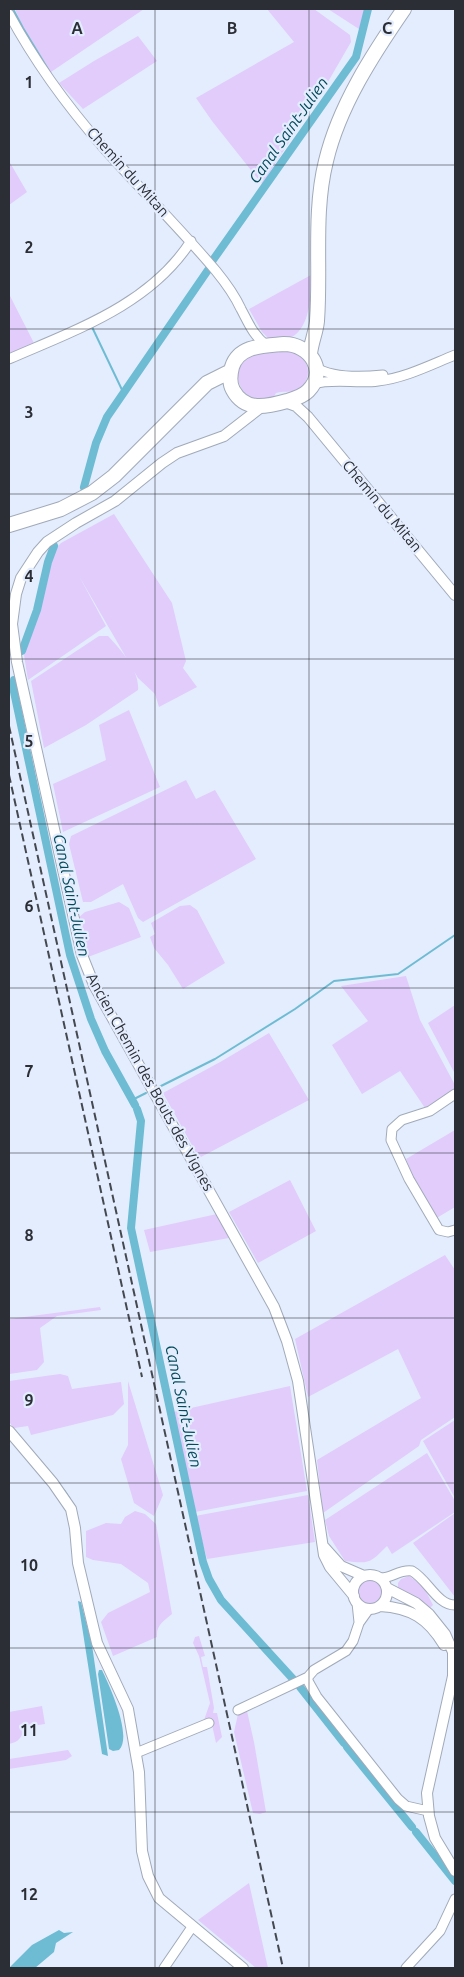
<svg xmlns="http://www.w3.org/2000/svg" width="464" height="1977" font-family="Ubuntu,sans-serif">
  <rect width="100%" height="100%" fill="#e4edfd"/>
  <!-- green -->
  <path fill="#e1ccfc" d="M15,9H144L51,72L23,28Z
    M267,9H314L350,35L351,42L325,87L262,184L212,121L196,98L294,42Z
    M328,9H367L362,31Z
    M138,36L157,61L83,109L59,83L94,61Z
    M9,161L27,192L9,205Z
    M311,275C311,294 311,326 292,337C286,341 276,340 269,339L262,332L249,309Z
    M9,294L35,345L9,353Z
    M290,351C307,356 314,373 302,387C294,394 285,390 276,393L273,398C239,409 226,367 251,356C262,352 278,353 290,351Z
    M114,514L172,603L186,661L183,668L197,687L159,707L155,694L138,678L79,576L106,626L28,680L24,655L56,548L61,543Z
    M99,636H108C121,650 140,671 138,690L86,725L44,748L31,681Z
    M129,710L160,787L63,832L53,784L106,760L99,725Z
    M186,780L196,799L215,790L256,859L143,922L138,918L123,884L91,902H83L69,844L71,836Z
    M119,902L129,908L141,937L88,957L78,918L85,912Z
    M190,905L197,910L225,963L183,989L168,965L154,948L150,937L155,934L151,923L180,906Z
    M406,976L420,1020L455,1085V1091L425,1108L400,1071L362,1094L332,1045L368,1021L341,986Z
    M455,1005V1074L428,1023Z
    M269,1033L309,1100L199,1158L163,1093L222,1061Z
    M455,1130V1207L435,1219L415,1182L406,1159Z
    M290,1180L316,1231L258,1263L229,1212Z
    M217,1214L229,1238L150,1252L144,1230Z
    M445,1255L455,1270V1417L421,1440L419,1446L323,1513L317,1460L421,1398L398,1349L308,1397L295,1339Z
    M100,1307L101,1310L57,1316L40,1328L44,1362L37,1370L9,1374V1319Z
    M60,1374L68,1376L72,1389L121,1382L124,1404L113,1415L31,1435L28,1426L14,1428L9,1422V1381Z
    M128,1381L163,1495L154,1516L134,1503L121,1459L128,1445Z
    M290,1386L307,1491L195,1512L173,1412Z
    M455,1420V1498L423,1441Z
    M427,1453L455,1501V1512L392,1554L387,1546C370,1563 370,1564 345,1561L329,1536L325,1520Z
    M308,1495L315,1542L207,1559L195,1516Z
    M135,1511L145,1514L156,1524L172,1614C164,1621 156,1625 157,1637L113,1656L101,1622L108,1613L150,1592L148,1583L121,1564L93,1560L86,1557V1531L106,1523L121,1524L125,1517Z
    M455,1513V1597L413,1543Z
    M409,1576L423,1586L433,1605L430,1608L425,1603L398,1589V1583L401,1579Z
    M357 1593a13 13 0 1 1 26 0a13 13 0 1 1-26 0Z
    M199,1636L205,1656L201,1657L203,1667H207L214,1708L213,1713H217L222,1737L216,1743L211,1720L209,1718L204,1720L210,1703L199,1656L193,1643L195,1637Z
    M42,1706L45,1724L25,1727C22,1737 19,1742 9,1744V1712Z
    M243,1711H247L254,1742L266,1812L260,1814L253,1813L234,1732L238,1714Z
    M68,1750L72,1756L66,1760L9,1769V1759Z
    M249,1883L268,1968H256L198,1920Z"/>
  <!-- water -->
  <path fill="#6ebcd3" d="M78,1601L81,1602L92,1645L108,1756L102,1754Z
    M99,1670H102C109,1685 133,1736 119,1750L113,1751L109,1749L98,1674Z
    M59,1930L64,1933L73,1932L56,1943L54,1952L35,1968H9L32,1945Z"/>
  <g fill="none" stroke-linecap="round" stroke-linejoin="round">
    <!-- stream -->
    <path stroke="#6ebcd3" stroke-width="2" d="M13,9L23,28L51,74
      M92,327L124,394
      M159,1087L215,1059L295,1009L334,981L398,974L455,935
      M132,1100L146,1093
      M64,1490L70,1499"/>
    <!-- canal -->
    <path stroke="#6ebcd3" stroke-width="8" d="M213,260L356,57L368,9
      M84,487L96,443L107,417L208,270
      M22,651L37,610L48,562L54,546
      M14,680V692L70,955L91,1019L105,1051L135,1105
      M137,1109L141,1121L131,1228L203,1562L209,1579L221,1600L293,1679
      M300,1687L344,1743
      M347,1747L412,1827
      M416,1832L455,1881"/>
    <!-- minor casing -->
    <g stroke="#a1aab9" stroke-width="11">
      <path id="minor" d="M9,14C35,62 67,106 103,147C140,189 180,228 216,271C225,282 235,296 241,309C249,324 253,335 267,346
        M9,359C75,330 150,305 191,241
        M315,367C332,378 363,377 383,375
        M313,384C334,378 357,384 378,381C405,378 430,365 455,355
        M455,1094L430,1111L402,1120L392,1129L391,1140L409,1179L439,1230L448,1232L455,1230
        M381,1578C392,1578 400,1569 412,1571C428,1580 437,1605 455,1605
        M357,1603L359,1622
        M308,1677V1681L317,1697L398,1799L406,1806L428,1811
        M238,1710L308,1677L314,1670L346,1651L353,1641L359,1623L369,1609
        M136,1753L209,1723
        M164,1968L192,1927
        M406,1968L440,1931L455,1899"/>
    </g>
    <!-- tertiary casing -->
    <g stroke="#a1aab9" stroke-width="12">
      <path id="tertiary" d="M285,402L296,406L308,417L455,595
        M260,408L224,436L177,453L162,463L115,501L76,523L47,542L38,552L21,578L16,594L12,624L17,662L82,955L94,985L274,1307L287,1341L298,1381L324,1555L330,1567L354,1596
        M9,1431L53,1483L71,1509L75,1528L78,1563L97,1643L128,1709L139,1772L142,1851L148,1876L159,1898L243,1968
        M324,1547L341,1566L364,1576
        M353 1592a17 17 0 1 1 34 0a17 17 0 1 1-34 0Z
        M387,1588L416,1603L429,1614L445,1634L453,1652V1676L427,1793L429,1816L435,1838L455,1871
        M380,1606C411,1608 428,1618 444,1645"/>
    </g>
    <!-- primary casing -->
    <g stroke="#a1aab9" stroke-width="16">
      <path id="primary" d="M284,344C310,344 328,371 308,391C302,397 294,399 287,401C266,407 245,412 233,390C229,383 230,375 232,367C239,345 264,346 284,344Z
        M310,354C311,343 316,332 317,321C321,268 313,213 326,161C339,106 373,54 404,9
        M9,525L61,509L92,493L114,476L207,383L231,371"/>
    </g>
    <!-- minor -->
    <use href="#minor" stroke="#fff" stroke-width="9"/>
    <!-- tertiary -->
    <use href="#tertiary" stroke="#fff" stroke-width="10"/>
    <!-- primary -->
    <use href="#primary" stroke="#fff" stroke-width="14"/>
    <!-- rail -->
    <path stroke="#444850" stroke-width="2" stroke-dasharray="8 4" stroke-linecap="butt" d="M9,726L283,1968
      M9,775L142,1377"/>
  </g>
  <!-- grid -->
  <path fill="none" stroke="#2b2e35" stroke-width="1" stroke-opacity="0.55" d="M155,9V1968M309,9V1968M9,165H455M9,329H455M9,494H455M9,659H455M9,824H455M9,988H455M9,1153H455M9,1318H455M9,1483H455M9,1648H455M9,1812H455"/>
  <g text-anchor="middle" stroke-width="4.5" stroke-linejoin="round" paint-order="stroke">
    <!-- street labels -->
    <g font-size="15" fill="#2b2e35" stroke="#e4edfd">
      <text transform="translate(128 172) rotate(48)" y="5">Chemin du Mitan</text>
      <text transform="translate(382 506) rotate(50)" y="5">Chemin du Mitan</text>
      <text transform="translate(150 1082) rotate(61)" y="5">Ancien Chemin des Bouts des Vignes</text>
    </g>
    <!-- water labels -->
    <g font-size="16" font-style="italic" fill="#004a5a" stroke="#e4edfd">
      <text transform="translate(288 130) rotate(-55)" y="6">Canal Saint-Julien</text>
      <text transform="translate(72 895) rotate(78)" y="6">Canal Saint-Julien</text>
      <text transform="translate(184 1406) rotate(78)" y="6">Canal Saint-Julien</text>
    </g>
  </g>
  <g font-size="16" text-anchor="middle" font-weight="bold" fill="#2b2e35" stroke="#e4edfd" stroke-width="4.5" stroke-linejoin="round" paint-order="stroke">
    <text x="77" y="34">A</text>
    <text x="232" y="34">B</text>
    <text x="387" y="34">C</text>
    <text x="29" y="88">1</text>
    <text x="29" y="253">2</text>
    <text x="29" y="418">3</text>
    <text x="29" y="582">4</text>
    <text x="29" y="747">5</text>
    <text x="29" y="912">6</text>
    <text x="29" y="1077">7</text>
    <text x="29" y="1241">8</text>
    <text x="29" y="1406">9</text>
    <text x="29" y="1571">10</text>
    <text x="29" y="1736">11</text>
    <text x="29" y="1900">12</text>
  </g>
  <!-- border -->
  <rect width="464" height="1977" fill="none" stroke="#2b2e35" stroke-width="20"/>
</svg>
